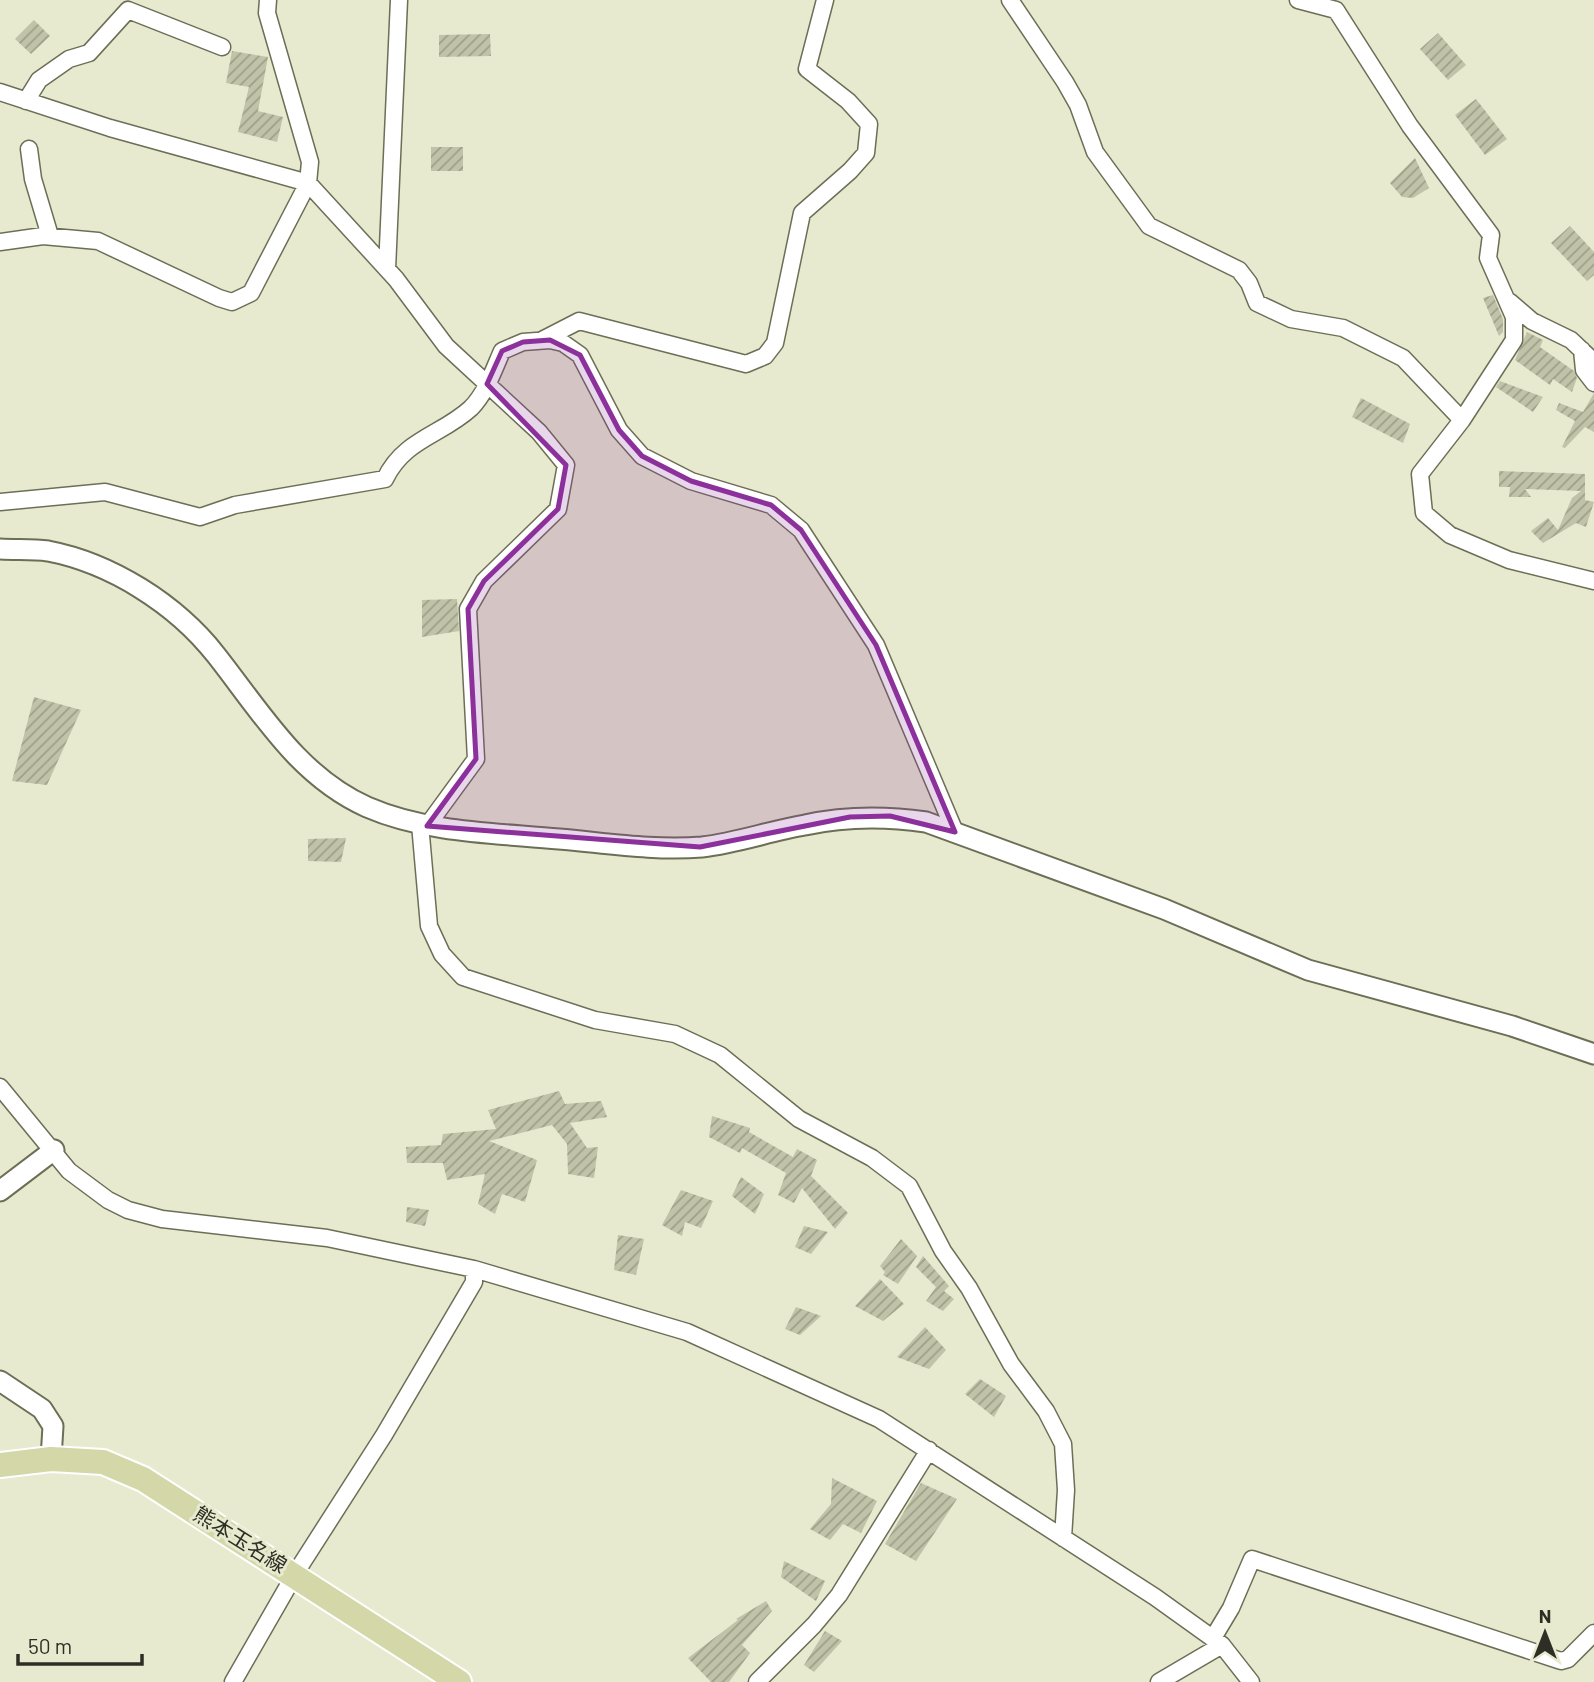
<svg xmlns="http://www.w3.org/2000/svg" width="1594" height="1682" font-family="Barlow,'Noto Sans JP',sans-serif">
  <defs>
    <pattern id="building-hatch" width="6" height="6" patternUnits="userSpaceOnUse" patternTransform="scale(1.75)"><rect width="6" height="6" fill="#c1c3a9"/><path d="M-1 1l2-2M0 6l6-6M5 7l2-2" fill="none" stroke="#9d9f89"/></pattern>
  </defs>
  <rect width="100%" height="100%" fill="#e7eacf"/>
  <!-- building -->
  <path fill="url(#building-hatch)" d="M34,20L50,36L31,54L15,39Z
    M1438,33L1466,65L1448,80L1420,49Z
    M490,34L491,56L439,57V35Z
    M232,51L268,57L258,111L283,117L277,142L238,132L249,87L226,83Z
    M1476,99L1507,139L1485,155L1455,115Z
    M431,147H463V171H431Z
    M1415,158L1429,188L1413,198L1402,197L1390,183Z
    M1570,226L1594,252V275L1587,281L1551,243Z
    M1493,295L1503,319V332L1499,336L1483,298Z
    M1527,332L1543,340L1540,347L1574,371L1577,378L1572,392L1553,379L1550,385L1515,360Z
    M1500,381L1543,397L1533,412L1496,387Z
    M1594,393V432L1585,427L1565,448L1562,447L1575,421L1556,410L1559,403L1583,412Z
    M1361,398L1410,424L1403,443L1352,417Z
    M1499,471L1585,474V500L1594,502L1586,527L1576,523L1543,543L1531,531L1548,518L1558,530L1572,498L1581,491L1525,489L1531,497H1509L1510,487H1499Z
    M457,599L459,631L422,637V600Z
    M34,697L81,710L47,785L12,781Z
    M346,838L341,862L308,861V839Z
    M559,1091L565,1104L601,1101L607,1117L570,1123L587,1148L598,1147L594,1178L568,1174L567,1144L552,1125L489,1141L537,1160L525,1202L502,1194L495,1214L478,1204L485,1174L447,1180L443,1163H407L406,1147L441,1145L443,1134L496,1129L488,1110Z
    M712,1116L750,1128L749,1132L793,1157L797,1149L817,1160L811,1176L848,1213L835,1229L802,1188L794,1203L778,1195L786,1173L742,1148L740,1153L709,1137Z
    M741,1177L764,1194L755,1214L732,1196Z
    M681,1190L713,1201L701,1228L685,1222L682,1236L662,1225Z
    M407,1207L429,1210L425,1226L406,1222Z
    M804,1226L828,1232L811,1254L795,1247Z
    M618,1235L644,1239L636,1275L614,1270Z
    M901,1239L917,1256L898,1284L883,1275L885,1272L880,1266Z
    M923,1256L949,1286L944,1291L954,1299L943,1311L926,1301L936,1287L916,1267Z
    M880,1279L904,1304L883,1321L855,1306Z
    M796,1307L821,1316L800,1335L785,1329Z
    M925,1327L946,1350L929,1369L897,1357Z
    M980,1379L1006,1396L994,1417L965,1394Z
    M832,1478L877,1501L861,1533L843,1524L830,1540L810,1529L831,1504Z
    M921,1483L957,1499L916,1561L885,1544Z
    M784,1561L825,1581L816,1601L781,1577Z
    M766,1601L772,1611L742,1645L750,1653L729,1682H711L688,1658L738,1620L736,1619Z
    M825,1631L842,1641L814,1672L804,1665Z"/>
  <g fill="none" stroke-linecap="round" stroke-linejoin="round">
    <!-- minor casing -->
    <g stroke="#6c6e56" stroke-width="19">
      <path id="minor" d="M1010,0L1065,82L1078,105L1095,152L1149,226L1239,270L1249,283L1257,303L1291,319L1343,328L1403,358L1462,420
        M1298,0L1336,10L1410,126L1491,235L1488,258L1514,317V340L1462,420L1420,474L1424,513L1450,535L1509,560L1594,581
        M0,92L110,128L308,183L396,279L446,346L539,432L566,465L558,509L484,581L468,609L476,759L427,826
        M26,101L39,80L69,59L89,53L128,10L222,47
        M29,149L33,179L50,236
        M0,242L43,236L98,241L219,298L232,302L251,293L308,183L310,162L267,13L268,0
        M387,269L399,0
        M1510,302L1532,321L1571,340L1594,362
        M542,340L579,321L746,364L765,356L775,343L802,213L850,171L866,153L869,124L848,101L807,69L825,0
        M1582,350L1584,370L1594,383
        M0,502L105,492L200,517L235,505L385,479C404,439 442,435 471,408C486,393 494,369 502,351L523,342L550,340L563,343L580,355L619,430L642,456L691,481L771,505L801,530L876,645L955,832
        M420,824L429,926L442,954L463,977L595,1020L675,1034L720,1055L799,1119L872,1158L909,1186L943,1251L969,1288L1011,1364L1046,1411L1063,1444L1066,1490L1063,1538
        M0,1087L69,1171L108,1200L128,1210L162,1219L327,1238L474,1269L687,1332L879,1419L1155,1597L1222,1645L1251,1682
        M1213,1638L1231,1608L1252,1559L1561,1661L1568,1659L1594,1633
        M233,1682L295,1574L384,1435L474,1282V1269
        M757,1682L814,1625L839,1595L929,1450
        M1159,1682L1222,1645"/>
    </g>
    <!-- tertiary casing -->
    <g stroke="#6c6e56" stroke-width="23">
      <path id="tertiary" d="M0,549C15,550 33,549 48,551C111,563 176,604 216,655C261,712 298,776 367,807C427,833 495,833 559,839C606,843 655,851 702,847C737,843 770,831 805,825C846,816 884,816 926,822L1164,909L1308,970L1512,1026L1594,1054
        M0,1191L54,1150
        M0,1381L42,1409L53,1426L51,1459"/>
    </g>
    <!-- primary casing -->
    <g stroke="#fff" stroke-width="28">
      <path id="primary" d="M0,1465L51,1459L103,1462L143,1479L459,1682"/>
    </g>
    <!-- minor -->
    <use href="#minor" stroke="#fff" stroke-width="16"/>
    <!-- tertiary -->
    <use href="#tertiary" stroke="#fff" stroke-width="19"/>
    <!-- primary -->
    <use href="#primary" stroke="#d4d7a8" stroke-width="24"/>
  </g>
  <!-- marked area -->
  <path fill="#8c309b" fill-opacity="0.2" stroke="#8c309b" stroke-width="5" stroke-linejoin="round" d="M550,340L580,355L619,430L642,456L691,481L771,505L801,530L876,645L955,832L890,816L850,817L700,847L427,826L476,759L468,609L484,581L558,509L566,465L487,384L502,351L523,342Z"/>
  <g text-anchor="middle" stroke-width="6" stroke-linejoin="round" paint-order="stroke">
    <!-- street labels -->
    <g font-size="21" fill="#2e2f24" stroke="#e7eacf">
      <text transform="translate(240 1540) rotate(32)" y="7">熊本玉名線</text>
    </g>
  </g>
  <!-- north arrow -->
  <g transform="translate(1545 1633)" stroke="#e7eacf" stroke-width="5" paint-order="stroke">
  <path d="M0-5L12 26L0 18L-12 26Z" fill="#2e2f24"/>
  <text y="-10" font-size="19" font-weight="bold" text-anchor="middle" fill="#2e2f24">N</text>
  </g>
  <!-- scale -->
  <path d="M18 1654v10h124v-10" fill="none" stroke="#2e2f24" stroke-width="3.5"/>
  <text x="28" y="1654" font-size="21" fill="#2e2f24" stroke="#e7eacf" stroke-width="5" paint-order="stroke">50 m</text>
</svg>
